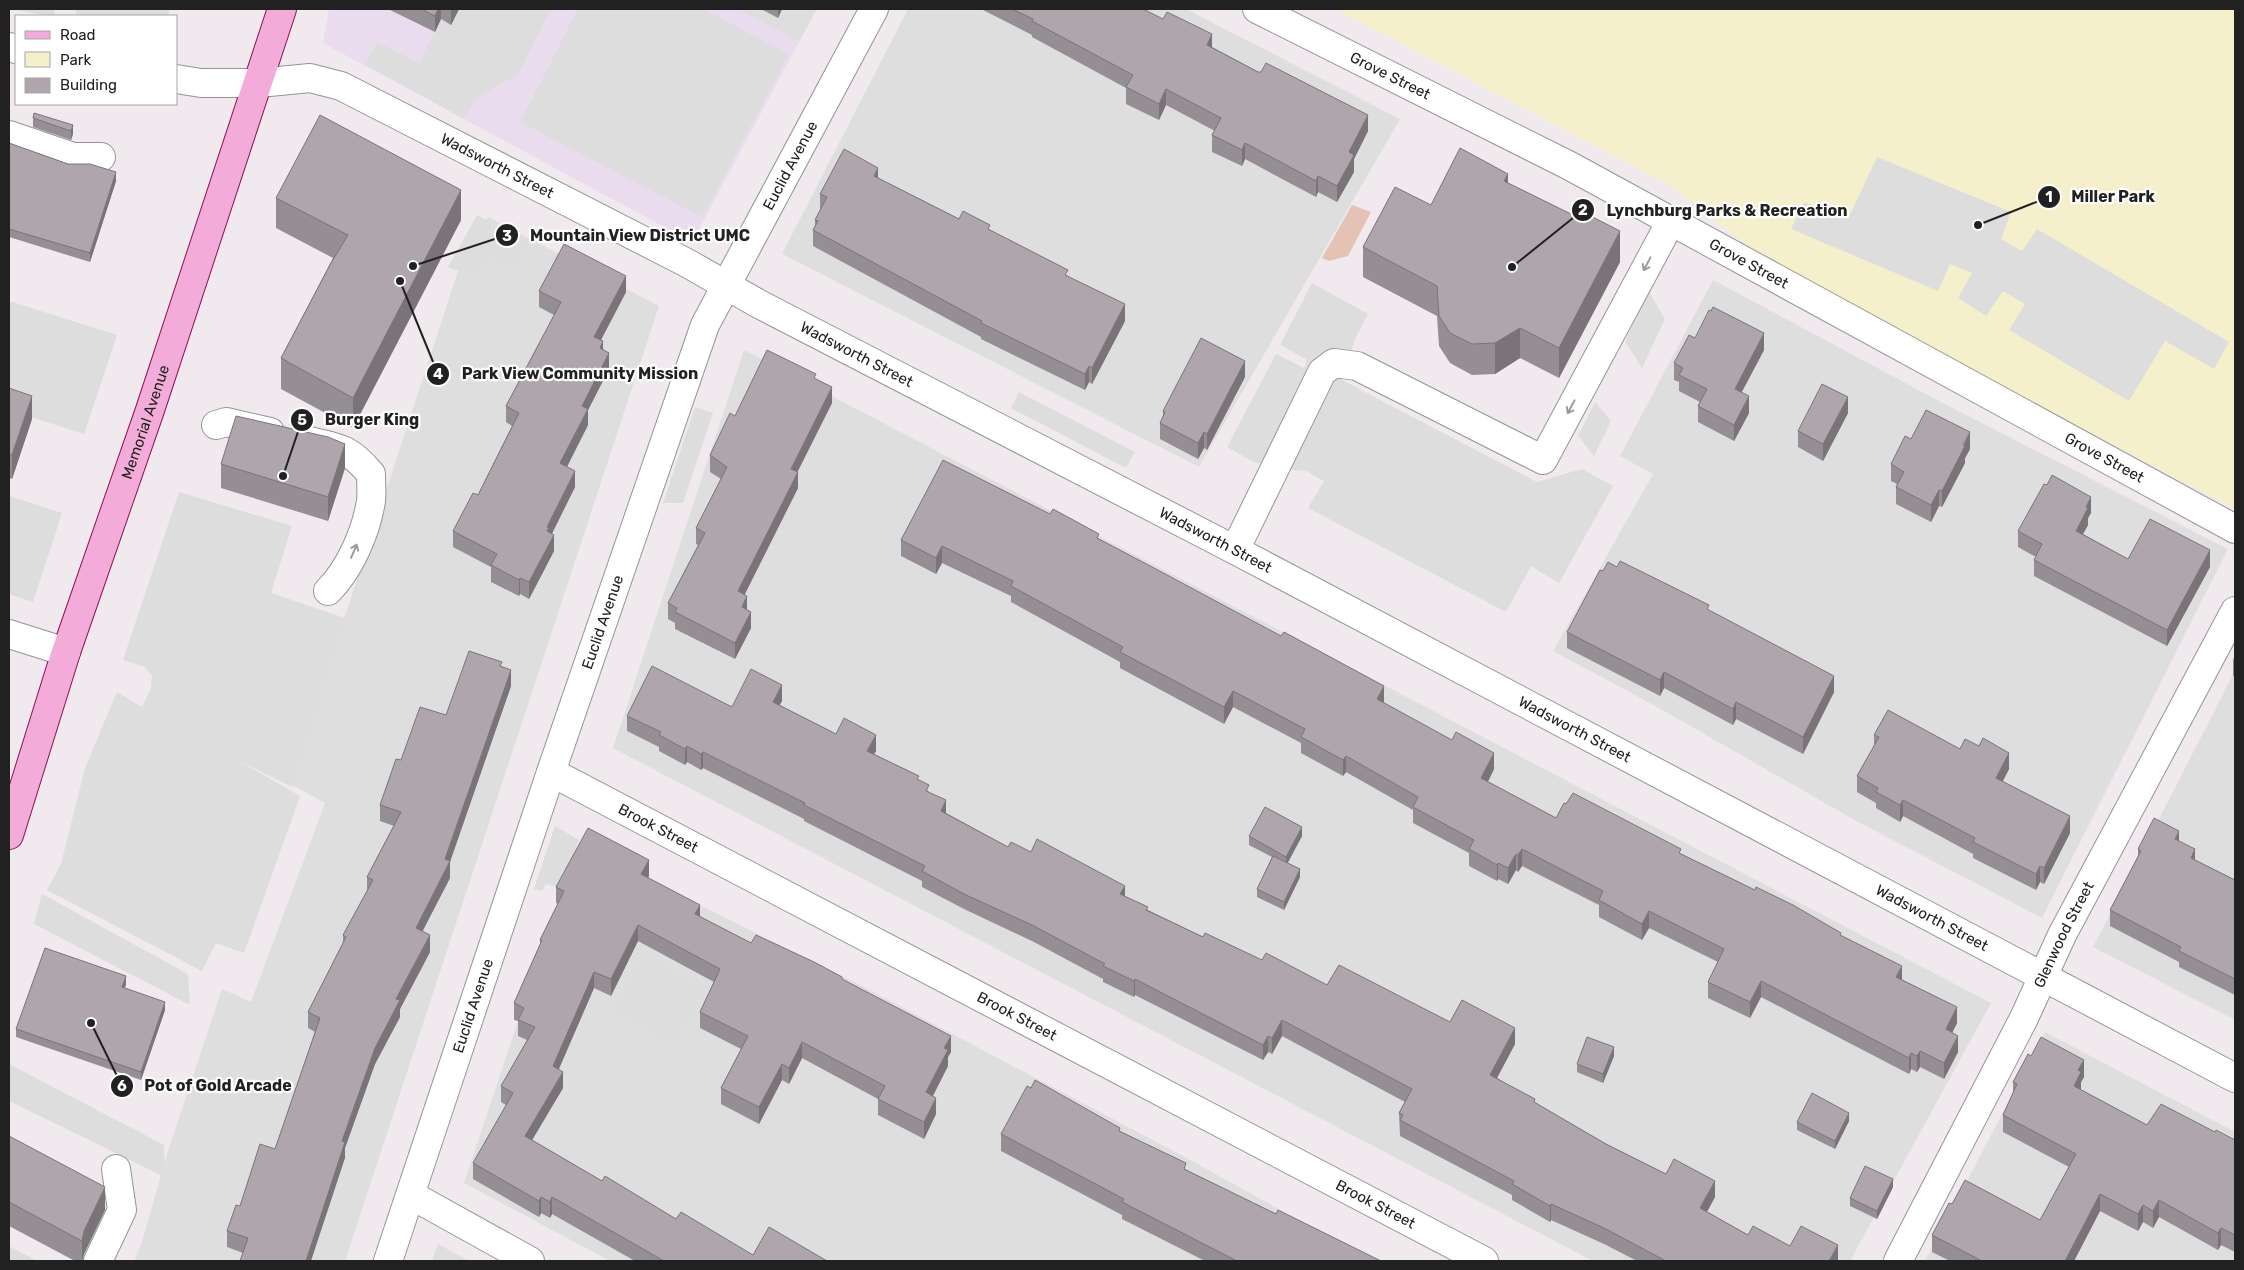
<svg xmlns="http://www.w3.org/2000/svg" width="2244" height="1270" font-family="Rubik,sans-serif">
  <rect width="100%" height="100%" fill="#f0e9ed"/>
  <!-- residential -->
  <path fill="#dfdedf" d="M737,9H817L799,42Z
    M908,9H1186L1400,119L1199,467L782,254Z
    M488,217L659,306L345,1261H134L142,1242L168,1151L222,989L251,1002L325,803L290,784L460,265Z
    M1713,280L1939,401L2228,549L2042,918L1860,823L1659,708L1553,651L1653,474L1620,456Z
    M744,350L1991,1003L1850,1261H1593L613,748Z
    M2235,671V1020L2093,947Z
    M686,898L860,985L1181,1155L1373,1261H610L464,1183L534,973Z
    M2045,1032L2235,1132V1261H1925Z
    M438,1244L469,1261H432Z"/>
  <!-- commercial -->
  <path fill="#ebdbef" d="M329,9H737L799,42L692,242L323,43Z"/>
  <!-- grass -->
  <path fill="#e4c3b5" d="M1352,205L1371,212L1348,256L1329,261L1322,258Z"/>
  <!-- park -->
  <path fill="#f5efcc" d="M1336,9H2235V509L1772,265L1671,186Z"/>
  <!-- parking -->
  <path fill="#ddd" d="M10,9H54L55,16H49Z
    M75,9H170L168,16H77Z
    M459,9H551L518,74L476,98L464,119L365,64L377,42L419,63L441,19L451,25Z
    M578,9H703L789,54L702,217L520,122Z
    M1877,157L2011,212L2001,239L2022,251L2037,229L2229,342L2214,369L2165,341L2129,401L2009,330L2025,304L2003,291L1986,316L1958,298L1972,273L1950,264L1938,291L1791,229L1804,202L1848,219Z
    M477,215L528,243L511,268L487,258L471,276L448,267Z
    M1312,283L1368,314L1355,339L1342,380L1537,482L1582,469L1613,486L1559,583L1531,566L1506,612L1308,508L1324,481L1306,471L1276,469L1252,461L1227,447L1276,354L1304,368L1306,365V359L1280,345Z
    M1649,292L1665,319L1642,368L1625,341Z
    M9,301L117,335L84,434L9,410Z
    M1019,392L1135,452L1126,468L1011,408Z
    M1595,402L1611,421L1594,456L1578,436Z
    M695,407L713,413L683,503H663Z
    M179,492L292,526L271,593L345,618L292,787L239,761L300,796L244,953L216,943L202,971L47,890L61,864L85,768L117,692L142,707L151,688L152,676L145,667L123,660Z
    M9,496L62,513L33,602L9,594Z
    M555,826L579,840L561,888L546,884L542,891L534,889Z
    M42,894L188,974L190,1005L34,924Z
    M642,954L705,988L675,1045L614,1012Z
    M9,1064L164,1145L165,1177L9,1101Z
    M9,1246L37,1261H9Z"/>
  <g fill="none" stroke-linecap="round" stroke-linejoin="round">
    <!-- minor casing -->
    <g stroke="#959595" stroke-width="30">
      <g id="minor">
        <path id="s1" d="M1257,9L1570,166L2235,529"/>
        <path d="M9,47L16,49"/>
        <path id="s2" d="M176,79L201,83H259L310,78L341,86L687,263L759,304L1235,550L2235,1078"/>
        <path d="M9,135L73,157H101"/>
        <path d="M216,425L226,422L270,432"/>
        <path d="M309,441C341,448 350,449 371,474C371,483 372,493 371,501C366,532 350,569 328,591"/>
        <path d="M1235,550L1322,372L1334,363L1357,366L1543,460L1671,221"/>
        <path d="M9,634L66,652"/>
        <path id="s3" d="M551,772L1484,1261"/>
        <path d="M411,1195L530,1261"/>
        <path d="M98,1261L122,1210L116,1169"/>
        <path id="s4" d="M388,1261L551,772L705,325L874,9"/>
        <path id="s5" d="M1898,1261L2024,1018L2062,935L2235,611"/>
      </g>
    </g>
    <!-- major casing -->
    <g stroke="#8e1154" stroke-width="30">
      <g id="major">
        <path id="s6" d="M9,835L66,652L150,410L282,9"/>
      </g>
    </g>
    <!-- minor -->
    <use href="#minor" stroke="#fff" stroke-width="28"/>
    <!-- major -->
    <use href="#major" stroke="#f3acd9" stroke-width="28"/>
  </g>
  <!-- wall -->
  <path fill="#968e95" d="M388,9H459L451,25L441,19L435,32Z
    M761,9H782L778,18Z
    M981,9H1143L1212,47L1368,131L1354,159V172L1337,202L1318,192L1316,197L1245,159L1242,166L1212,152V135L1215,131L1166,105L1159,120L1126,104V88L1032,37V35Z
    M33,118L73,125V134L71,140L33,127Z
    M9,143L116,181L90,262L9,237Z
    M878,178L959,219L990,230L1068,276L1125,321L1092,384L1089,382L1085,390L981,339V337L813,246V230L815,226V220L820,210V194Z
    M1508,183L1620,262L1559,378L1520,358L1495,374L1472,375L1450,363L1439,346L1437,316L1363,277V247L1431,205Z
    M276,198L461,220L353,428L281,389V358L333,258L276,228Z
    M539,291L626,292L601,340L609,369L588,410V425L567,467L575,487L552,534L554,551L529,599L520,594L519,596L491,582V567L453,547V531L478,495L512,426L506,422V406L554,315L539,307Z
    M1695,338L1764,350L1741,393L1749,413L1734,441L1698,422V406L1700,402L1679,391V382L1674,380V363Z
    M1245,377L1207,450L1204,448L1198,459L1160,439V423L1163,417V411Z
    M816,379L832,403L797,472L798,488L744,595L751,628L735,659L675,629V623L668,619V603L698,545L696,544V528L721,479L710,472V455L735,416Z
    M9,388L32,419L12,479L9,478Z
    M1848,413L1823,461L1798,447V431Z
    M1911,439L1970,449L1965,458V463L1942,507L1939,506L1931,522L1896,504V487L1897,484L1891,481V464Z
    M221,464L345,468L328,521L221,488Z
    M2091,513L2088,518V525L2083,534L2128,559L2210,567L2167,646L2034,576V560L2036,557L2018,547V531Z
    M1050,514L1099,539L1383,702L1494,769L1488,782L1556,818L1681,854L1841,936L1902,979L1957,1023L1952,1033L1958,1052L1944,1079L1920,1067L1917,1072L1911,1069L1909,1074L1761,997L1750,1018L1708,998V982L1718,962L1649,928L1642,940L1599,917V905L1522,866L1518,872L1516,870L1508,884L1498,879L1497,881L1469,866V853L1413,823V810L1346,772L1343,776L1301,753V743L1233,707L1224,724L1120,668V662L1011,602V596L942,563L936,574L901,556V540Z
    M1709,611L1834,692L1803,754L1736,719L1733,725L1664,688L1660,696L1567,648V632Z
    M2235,655V677L2233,676V660Z
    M502,666L511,686L450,861V878L422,931L430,952L400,1009V1017L375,1064L345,1148V1158L243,1253L227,1247V1231L240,1206L275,1149L315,1032L308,1028V1012L343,943V935L367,891V877L394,826L380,821V805L401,760L446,715Z
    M782,701L779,705L836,734L876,751L874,754L919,780L946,813L1008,847L1125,897L1148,910L1203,937L1262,960L1327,985L1450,1022L1515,1044L1497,1078L1535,1103L1606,1144L1666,1174L1715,1197L1707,1212L1748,1235L1790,1246L1838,1261H1637L1604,1244L1551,1220L1550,1222L1512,1200V1195L1400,1136L1399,1113L1405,1102L1282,1036L1272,1054L1268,1052L1263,1060L1135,995L1134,997L1103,982V979L1034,942L964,909L922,887V881L804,821V819L703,768L701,770L687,762L685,765L659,751V747L627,731V716L732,707Z
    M1874,735L1960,749L2009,769L2003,781L2070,833L2044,884L2040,882L2036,890L1973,858V854L1903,816L1900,822L1876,808V803L1857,792V776L1874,746Z
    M1249,836H1302L1288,863L1300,877L1284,910L1257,897V889L1272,857L1249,845Z
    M2179,841L2195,860L2235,880V995L2179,967V962L2110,926V910L2138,856V849Z
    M649,876L648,878L700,917L751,943L842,980L951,1052L948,1057V1066L933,1096L936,1114L924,1139L878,1115V1099L802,1058L789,1084L782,1080L759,1124L721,1104V1088L741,1049L700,1028V1012L714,982L638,941L611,996L594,988L559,1069L563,1088L532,1140L602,1181L676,1219L753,1255L827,1261H635L552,1214L550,1218L541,1213L539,1217L473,1179V1163L506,1105L501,1102V1086L527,1040L518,1036V1021L514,1020V1003L540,945V940L558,904L556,903V887Z
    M126,984L125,988L165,1010L141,1080L16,1037V1029Z
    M1614,1056L1603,1083L1577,1072V1064Z
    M2084,1077L2081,1082V1090L2147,1125L2215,1132L2235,1140V1252L2221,1245L2218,1250L2159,1217L2153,1228L2143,1222L2138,1231L2100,1211L2074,1261H1950L1932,1252V1235L1952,1204L2040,1220L2069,1167L2003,1132V1115L2013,1093V1082Z
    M1849,1121L1835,1149L1797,1130V1122Z
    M1120,1131L1186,1170L1276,1214L1381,1261H1205L1122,1219V1215L1001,1151V1134Z
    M9,1136L105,1210L84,1254L83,1261H75L9,1226Z
    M1893,1187L1877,1219L1850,1206V1198Z"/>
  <!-- shaded-wall -->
  <path fill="#7a7479" d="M438,9H441V19L435,32V16Z
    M451,9H459L451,25Z
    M778,9H782L778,18Z
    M1212,34V51L1207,45Z
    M1166,89V105L1159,120V104Z
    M1368,115V131L1354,159V172L1337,202V186L1349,152Z
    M73,125V134L71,140V131Z
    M1245,143V159L1242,166V150Z
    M878,168V184L874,176Z
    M116,172V181L90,262V253Z
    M1508,174V204L1504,181Z
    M1318,176V192L1316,197V181Z
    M461,190V220L353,428V398Z
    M1620,231V262L1559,378V348Z
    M626,276V292L594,353V337Z
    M1125,304V321L1092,384V368Z
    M1520,328V358L1495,374V343Z
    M1764,333V350L1735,405V389Z
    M603,341V357L600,348Z
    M609,353V369L588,410V425L560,480V463L582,406Z
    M1245,361V377L1207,450V434Z
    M1089,366V382L1085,390V374Z
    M832,387V403L791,485V469Z
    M32,396V419L12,479V455Z
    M1749,396V413L1734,441V425Z
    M1848,397V413L1823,461V444Z
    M1204,432V448L1198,459V443Z
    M1970,432V449L1965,458V463L1942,507V491Z
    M345,444V468L328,521V497Z
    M575,471V487L549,539L547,547V527Z
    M798,472V488L738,608V591Z
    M1939,490V506L1931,522V505Z
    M2091,497V513L2088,518V525L2076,547V531L2086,507Z
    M554,535V551L529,599V582Z
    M942,546V563L936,574V558Z
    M2210,550V567L2167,646V630Z
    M520,578V594L519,596V580Z
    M747,596V612L742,607Z
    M751,612V628L735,659V643Z
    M511,670V686L450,862V861V878L416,944V928L445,859Z
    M1664,672V688L1660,696V680Z
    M1834,676V692L1803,754V737Z
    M782,685V701L773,717V702Z
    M1384,686V702L1377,715V699Z
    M1233,691V707L1224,724V707Z
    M1736,702V719L1733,725V709Z
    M876,735V751L867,767V751Z
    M687,746V762L685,765V749Z
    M703,752V768L701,770V754Z
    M1494,753V769L1481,794V778Z
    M2009,753V769L1996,794V778Z
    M1346,756V772L1343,776V760Z
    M946,800V816L941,811Z
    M1903,800V816L1900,822V805Z
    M2070,816V833L2044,884V868Z
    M1302,827V836L1286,865V857Z
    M2179,831V847L2175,839Z
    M1522,849V866L1518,872V855Z
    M2195,849V865L2191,858Z
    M1516,854V870L1508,884V868Z
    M649,860V876L641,891V874Z
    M1498,863V879L1497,881V865Z
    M2040,866V882L2036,890V874Z
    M1300,869V877L1284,910V902Z
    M1125,886V902L1120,894Z
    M700,905V921L695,914Z
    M1649,911V928L1642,940V924Z
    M638,925V941L611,996V979Z
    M430,935V952L400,1009V1017L375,1064L345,1148V1158L311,1261H306L342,1141L375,1048L396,999Z
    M1902,966V982L1896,977Z
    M594,972V988L553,1082V1066Z
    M126,976V984L122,995V987Z
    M1135,979V995L1134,997V981Z
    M1761,981V997L1750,1018V1002Z
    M165,1002V1010L141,1080V1072Z
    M1957,1007V1023L1946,1045V1029Z
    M1282,1020V1036L1272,1054V1038Z
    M1515,1028V1044L1490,1091V1075Z
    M951,1036V1052L948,1057V1066L926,1109V1092L944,1048Z
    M1268,1036V1052L1263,1060V1045Z
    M1958,1036V1052L1944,1079V1063Z
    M802,1042V1058L789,1084V1068Z
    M1614,1047V1056L1603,1083V1074Z
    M1920,1051V1067L1917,1072V1056Z
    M1911,1053V1069L1909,1074V1058Z
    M2084,1060V1077L2081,1082V1089L2074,1103V1086L2078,1070Z
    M782,1064V1080L759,1124V1107Z
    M563,1072V1088L525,1152V1136Z
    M936,1098V1114L924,1139V1122Z
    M1849,1113V1121L1835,1149V1141Z
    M1893,1179V1187L1877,1219V1211Z
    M1715,1181V1197L1700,1224V1208Z
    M105,1187V1210L84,1254L82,1261V1241L84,1231Z
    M2100,1194V1211L2074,1261H2065Z
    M541,1197V1213L539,1217V1201Z
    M552,1197V1214L550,1218V1202Z
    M2159,1200V1217L2153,1228V1211Z
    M1551,1204V1220L1550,1222V1206Z
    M2143,1205V1222L2138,1231V1214Z
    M2221,1228V1245L2218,1250V1233Z
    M1838,1245V1261H1829Z"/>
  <!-- building -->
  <path fill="#afa5ad" stroke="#7a7479" d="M421,9H438L435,16Z
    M1012,9H1143L1163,19L1167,12L1212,34L1207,45L1258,72H1261L1266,63L1368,115L1349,152L1354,155L1337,186L1318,176L1316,181L1245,143L1242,150L1212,135L1221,118L1166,89L1159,104L1126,87L1133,75L1032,21L1033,19Z
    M34,113L73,125L71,131L33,118Z
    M320,115L461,190L353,398L281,358L331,263L348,235L276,198Z
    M9,143L68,164H90L116,172L90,253L9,229Z
    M1460,148L1508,174L1504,181L1573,215L1577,209L1620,231L1559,348L1520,328L1495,343L1472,344L1450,333L1439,316L1437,286L1363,247L1395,187L1431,205Z
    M844,149L878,168L874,176L959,219L963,211L990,225L988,229L1068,270L1065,275L1125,304L1092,368L1089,366L1085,374L981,323L982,321L813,230L818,221L815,220L827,197L820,194Z
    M564,244L626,276L594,337L603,341L600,348L609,353L582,406L588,409L560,463L575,471L547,527L549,528L547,531L554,535L529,582L520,578L519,580L491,565L497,554L453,531L473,493L478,495L519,413L506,406L561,302L539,291Z
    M1713,307L1764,333L1735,389L1749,396L1734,425L1698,406L1707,389L1679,375L1683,368L1674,363L1689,335L1695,338L1709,310L1711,311Z
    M1201,338L1245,361L1207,434L1204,432L1198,443L1160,423L1165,412L1163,411Z
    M767,350L816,374L814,378L832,387L791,469L798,472L738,591L747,596L742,607L751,612L735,643L675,612L677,608L668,603L705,533L696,528L727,467L710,455L730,413L735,416Z
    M1822,384L1848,397L1823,444L1798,431Z
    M9,388L32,396L12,455L9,454Z
    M1926,410L1970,432L1963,445L1965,446L1942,491L1939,490L1931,505L1896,487L1904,472L1891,464L1905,436L1911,439Z
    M236,416L328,437L345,444L328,497L221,464Z
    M943,460L1050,514L1053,509L1099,534L1097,538L1154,568L1281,636L1284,632L1384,686L1377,699L1452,740L1456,732L1494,753L1481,778L1556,818L1564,803L1566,804L1573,793L1681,849L1679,853L1755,890L1756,887L1793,905L1841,933L1840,935L1902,966L1896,977L1957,1007L1946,1029L1958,1036L1944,1063L1920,1051L1917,1056L1911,1053L1909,1058L1761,981L1750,1002L1708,982L1724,949L1649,911L1642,924L1599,900L1603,891L1522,849L1518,855L1516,854L1508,868L1498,863L1497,865L1469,849L1474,840L1413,807L1418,797L1346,756L1343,760L1301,737L1305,729L1233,691L1224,707L1120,652L1123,647L1011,586L1013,581L942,546L936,558L901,540Z
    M2052,475L2091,497L2086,507L2088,508L2076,531L2128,559L2150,519L2210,550L2167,630L2034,560L2042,544L2018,531L2044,484L2047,485Z
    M1620,561L1709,605L1707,609L1834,676L1803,737L1736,702L1733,709L1664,672L1660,680L1567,632L1600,570L1603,571L1608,562L1617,567Z
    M469,651L502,662L500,666L511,670L445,859L450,861L416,928L430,935L396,999L400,1000L375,1048L342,1141L345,1142L306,1261H240L248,1238L227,1231L236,1205L240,1206L260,1144L275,1149L320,1018L308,1012L346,937L343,935L373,880L367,877L401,812L380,805L396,759L401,760L420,707L446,715Z
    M652,666L732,707L751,669L782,685L773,702L836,734L844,718L876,735L867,751L919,776L917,779L929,785L926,791L946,800L941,811L1008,847L1011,842L1031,852L1037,839L1125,886L1120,894L1148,907L1146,910L1203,937L1205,933L1262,960L1266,953L1327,985L1339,965L1450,1022L1462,1000L1515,1028L1490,1075L1535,1099L1534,1102L1606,1144L1666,1174L1674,1159L1715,1181L1700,1208L1748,1235L1753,1226L1790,1246L1801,1226L1838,1245L1829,1261H1666L1604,1228L1551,1204L1550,1206L1512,1184L1514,1181L1400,1120L1403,1115L1399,1113L1412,1089L1363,1063L1282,1020L1272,1038L1268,1036L1263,1045L1135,979L1134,981L1103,966L1105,964L1034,926L964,894L922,871L925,866L804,805L805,803L703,752L701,754L687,746L685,749L659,735L661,732L627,716Z
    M1888,710L1960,749L1965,739L1979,746L1983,738L2009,753L1996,778L2070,816L2044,868L2040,866L2036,874L1973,842L1975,838L1903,800L1900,805L1876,792L1878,788L1857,776L1879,737L1874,735Z
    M1265,807L1302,827L1286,857L1249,836Z
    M2154,818L2179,831L2175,839L2195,849L2191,858L2235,880V979L2179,951L2181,947L2110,910L2141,851L2138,849Z
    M588,828L649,860L641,874L700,905L695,914L751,943L756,935L814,962L842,977V979L951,1036L944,1048L948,1050L926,1092L936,1098L924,1122L878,1099L885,1086L802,1042L789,1068L782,1064L759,1107L721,1088L748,1036L700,1012L720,969L638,925L611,979L594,972L553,1066L563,1072L525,1136L602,1181L605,1176L676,1219L681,1212L753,1255L769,1227L827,1261H664L552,1197L550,1202L541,1197L539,1201L473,1163L513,1093L501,1086L535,1027L518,1020L524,1008L514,1003L542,940H540L564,891L556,887Z
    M1273,856L1300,869L1284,902L1257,889Z
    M45,948L126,976L122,987L165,1002L141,1072L16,1029Z
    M1587,1037L1614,1047L1603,1074L1577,1064Z
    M2041,1037L2084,1060L2078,1070L2081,1072L2074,1086L2147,1125L2161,1104L2215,1132L2216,1130L2235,1140V1235L2221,1228L2218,1233L2159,1200L2153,1211L2143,1205L2138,1214L2100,1194L2065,1261H1982L1932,1235L1949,1203L1952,1204L1965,1180L2040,1220L2076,1154L2003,1115L2017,1084L2013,1082L2028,1054L2031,1056Z
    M1035,1080L1120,1128L1119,1131L1186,1163L1184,1169L1276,1214L1278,1210L1381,1261H1237L1122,1202L1124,1199L1001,1134L1027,1086L1031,1088Z
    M1812,1093L1849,1113L1835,1141L1797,1122Z
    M9,1136L105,1187L84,1231L82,1241L9,1202Z
    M1865,1166L1893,1179L1877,1211L1850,1198Z"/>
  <!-- one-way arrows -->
  <defs><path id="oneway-shaft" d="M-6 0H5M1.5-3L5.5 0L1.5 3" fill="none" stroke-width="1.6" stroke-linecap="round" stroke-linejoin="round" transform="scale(1.25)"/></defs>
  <g stroke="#9b9b9b">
    <use href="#oneway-shaft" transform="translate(1647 264) rotate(118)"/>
    <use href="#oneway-shaft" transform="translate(1571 407) rotate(118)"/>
    <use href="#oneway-shaft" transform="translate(354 551) rotate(-67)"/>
  </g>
  <g text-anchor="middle" stroke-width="4.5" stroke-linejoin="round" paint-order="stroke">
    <!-- street labels -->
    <g font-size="15" fill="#212121" stroke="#fff">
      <text dy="5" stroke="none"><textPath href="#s1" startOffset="149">Grove Street</textPath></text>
      <text dy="5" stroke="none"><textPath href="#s2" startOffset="342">Wadsworth Street</textPath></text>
      <text dy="5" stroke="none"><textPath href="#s4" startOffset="1169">Euclid Avenue</textPath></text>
      <text dy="5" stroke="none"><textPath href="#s1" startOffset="554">Grove Street</textPath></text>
      <text dy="5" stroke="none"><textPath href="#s2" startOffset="748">Wadsworth Street</textPath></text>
      <text dy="5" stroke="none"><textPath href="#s6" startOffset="435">Memorial Avenue</textPath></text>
      <text dy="5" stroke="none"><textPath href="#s1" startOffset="959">Grove Street</textPath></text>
      <text dy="5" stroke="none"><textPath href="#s2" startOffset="1152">Wadsworth Street</textPath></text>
      <text dy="5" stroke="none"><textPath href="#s4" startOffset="674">Euclid Avenue</textPath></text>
      <text dy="5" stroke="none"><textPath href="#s2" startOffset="1558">Wadsworth Street</textPath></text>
      <text dy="5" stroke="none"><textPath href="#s3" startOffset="121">Brook Street</textPath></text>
      <text dy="5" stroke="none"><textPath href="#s2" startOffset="1962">Wadsworth Street</textPath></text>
      <text dy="5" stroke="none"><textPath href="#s5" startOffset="366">Glenwood Street</textPath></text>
      <text dy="5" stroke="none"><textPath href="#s4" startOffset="269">Euclid Avenue</textPath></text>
      <text dy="5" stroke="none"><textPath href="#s3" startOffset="526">Brook Street</textPath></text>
      <text dy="5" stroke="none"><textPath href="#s3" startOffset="931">Brook Street</textPath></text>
    </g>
  </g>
  <!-- callouts -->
  <path fill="none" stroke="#212121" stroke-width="2" d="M1978 225L2049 197M1512 267L1583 210M413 266L507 235M400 281L438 374M283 476L302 420M91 1023L122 1086"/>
  <g fill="#212121" stroke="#fff" stroke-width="2">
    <circle cx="1978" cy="225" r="5"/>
    <circle cx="1512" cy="267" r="5"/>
    <circle cx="413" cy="266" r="5"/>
    <circle cx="400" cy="281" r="5"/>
    <circle cx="283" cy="476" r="5"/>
    <circle cx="91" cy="1023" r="5"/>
    <circle cx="2049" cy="197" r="12"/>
    <circle cx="1583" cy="210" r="12"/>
    <circle cx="507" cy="235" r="12"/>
    <circle cx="438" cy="374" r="12"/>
    <circle cx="302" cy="420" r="12"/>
    <circle cx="122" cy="1086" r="12"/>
  </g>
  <g font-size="15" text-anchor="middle" font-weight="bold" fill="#fff">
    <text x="2049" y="202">1</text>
    <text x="1583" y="215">2</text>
    <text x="507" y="241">3</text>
    <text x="438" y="379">4</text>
    <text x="302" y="425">5</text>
    <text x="122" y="1091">6</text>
  </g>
  <g font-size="16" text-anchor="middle" font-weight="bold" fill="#212121" stroke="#fff" stroke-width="4.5" stroke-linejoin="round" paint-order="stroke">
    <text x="2113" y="202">Miller Park</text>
    <text x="1727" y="216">Lynchburg Parks &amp; Recreation</text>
    <text x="640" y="241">Mountain View District UMC</text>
    <text x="580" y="379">Park View Community Mission</text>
    <text x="372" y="425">Burger King</text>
    <text x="218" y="1091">Pot of Gold Arcade</text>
  </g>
  <!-- border -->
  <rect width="2244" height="1270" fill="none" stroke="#212121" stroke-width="20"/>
  <!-- legend -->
  <rect x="15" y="15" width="162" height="90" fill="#ffffff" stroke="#a6a6a6"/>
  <rect x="25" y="31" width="25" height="8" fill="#f3acd9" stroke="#a6a6a6"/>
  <text x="60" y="40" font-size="15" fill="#212121">Road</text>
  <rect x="25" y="52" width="25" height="15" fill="#f5efcc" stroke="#a6a6a6"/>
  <text x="60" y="65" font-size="15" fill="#212121">Park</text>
  <rect x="25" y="78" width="25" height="15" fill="#afa5ad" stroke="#a6a6a6"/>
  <text x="60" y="90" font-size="15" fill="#212121">Building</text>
</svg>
